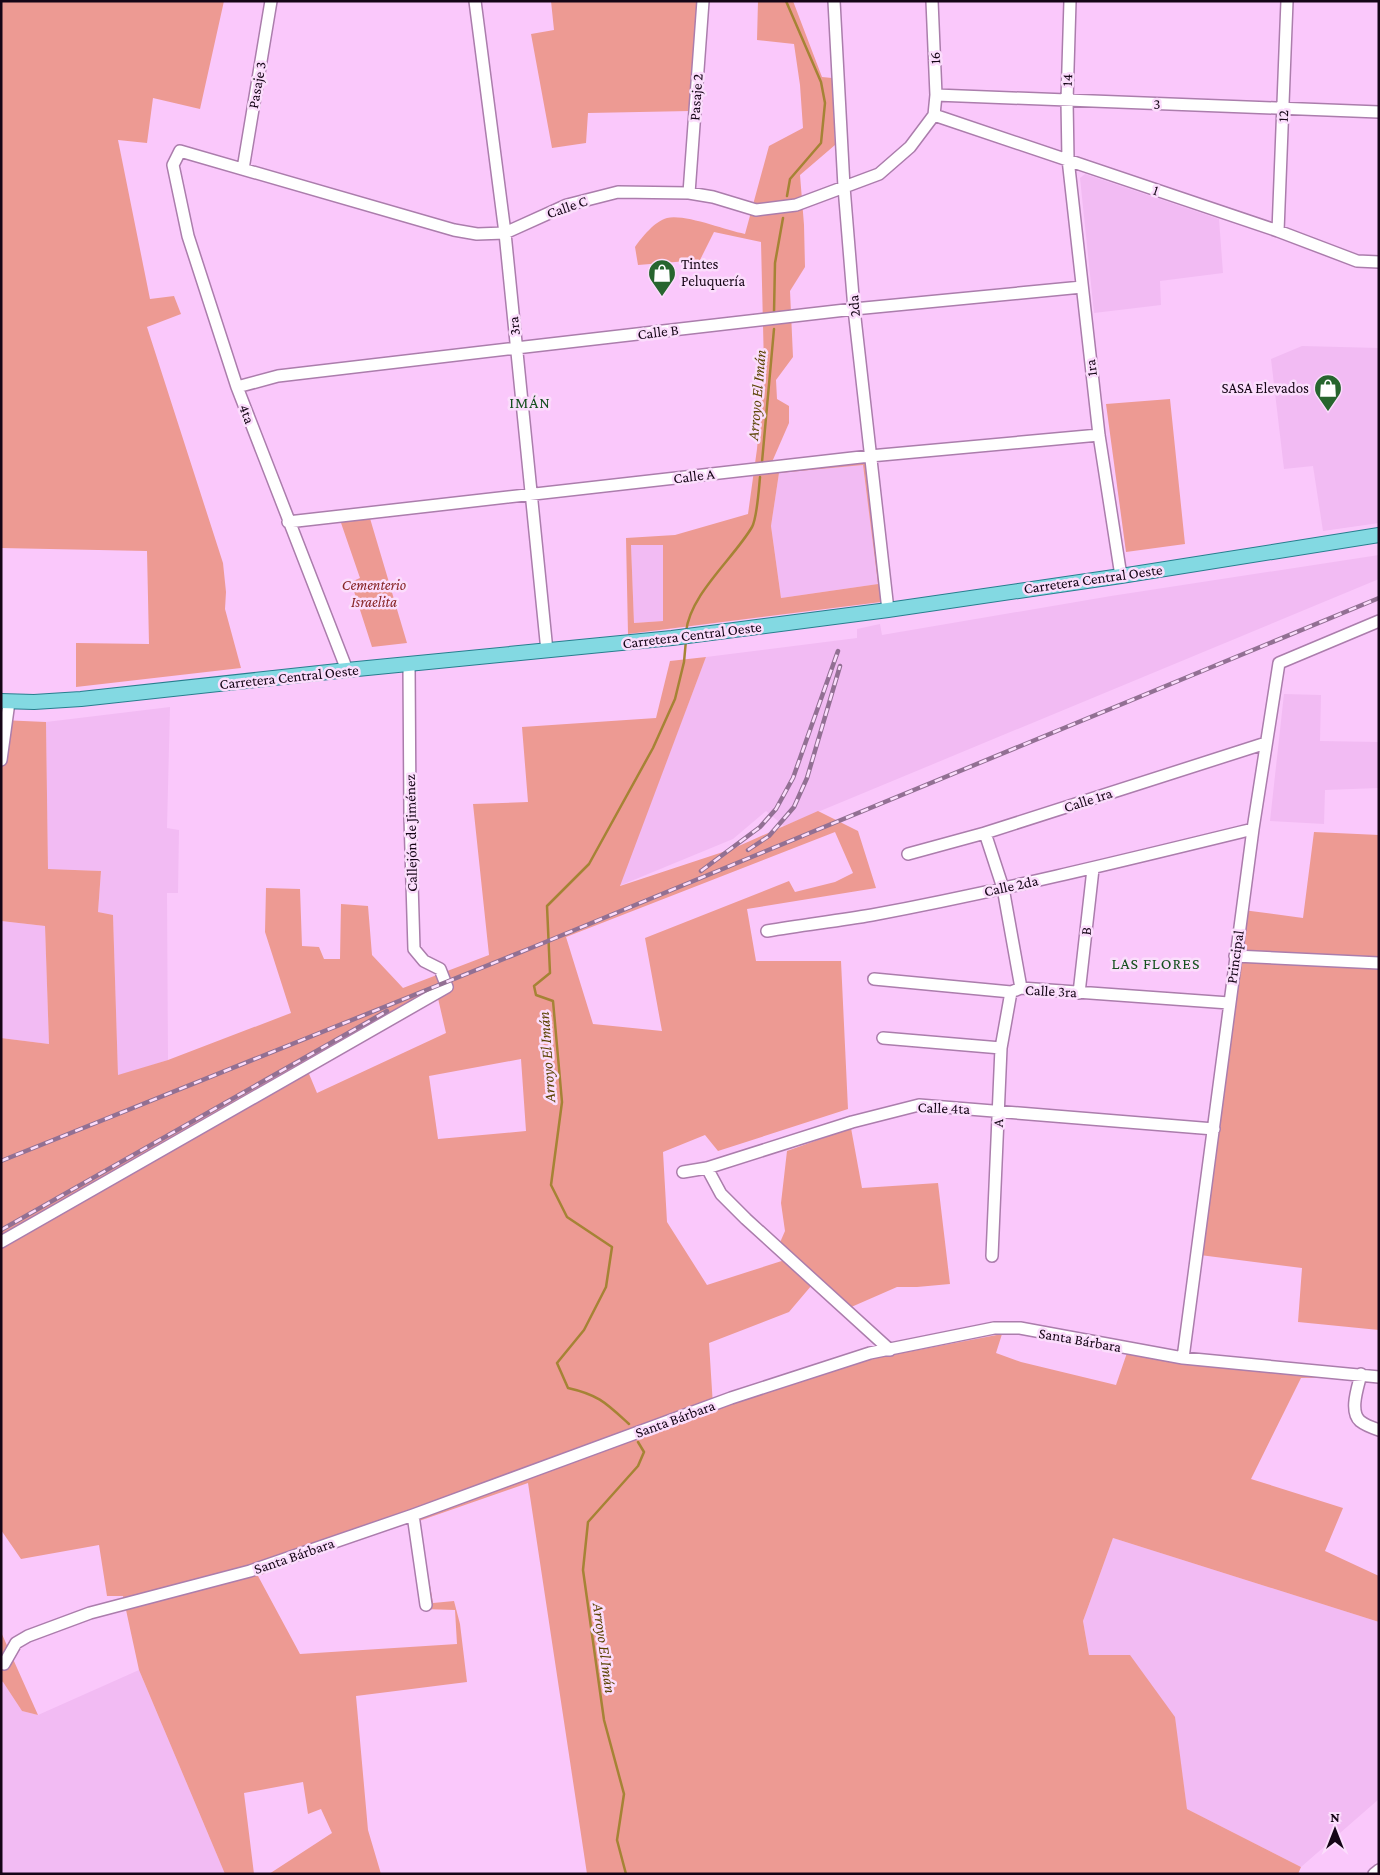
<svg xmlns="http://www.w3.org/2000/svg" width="1380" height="1875" font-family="'Crimson Pro',serif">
  <rect width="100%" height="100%" fill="#fac8fb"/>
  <!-- built -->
  <path fill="#f2bbf3" d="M1085,174L1219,219L1223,273L1160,281L1161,305L1094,313L1080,178Z
    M1302,346L1379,348V523L1323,531L1313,466L1284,469L1271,359Z
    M863,465L878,584L781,598L771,526L779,473Z
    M631,545H663V621L634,623Z
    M1379,555V579L784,826L766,811L733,839L619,886L706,657L857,638V629L880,624L882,635L1111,596Z
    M1284,694L1321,695L1320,741L1379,742V788L1325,790L1324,824L1270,821Z
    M170,707L167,828L179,830L178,893H167L168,1060L118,1076L113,916L98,912L101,871L48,869L46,722Z
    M1,921L45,926L49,1044L1,1038Z
    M1113,1538L1379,1622V1799L1301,1867L1187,1809L1174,1717L1089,1655L1083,1621Z
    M139,1670L225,1874H1V1681L3,1682L22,1711L38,1715Z"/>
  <!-- green -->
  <path fill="#ed9a93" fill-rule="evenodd" d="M1,1H224L200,109L153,98L147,143L118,140L150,299L174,296L181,314L147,327L223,563L226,592L225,609L241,668L76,687V643L149,644L147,551L1,548Z
    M551,1H697L690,111L588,113L586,143L552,148L531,34L554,30Z
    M758,1H793L822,77L832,78L835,145L800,175L804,225L805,267L790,291L793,357L776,380L777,399L789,406V423L772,462L871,453L889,601L628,634L626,538L675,535L748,514L757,449L764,367L761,242L714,232L700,260L638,265L635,247C642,237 655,221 667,218C686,214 724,230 745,234L769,146L803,128L800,85L794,44L757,40ZM863,465L878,584L781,598L771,526L779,473ZM631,545H663V621L634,623Z
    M1170,399L1185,544L1126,552L1106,404Z
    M369,515L407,643L372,647L351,582L360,578L340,520Z
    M706,657L620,886L732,849L818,811L858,831L876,888L747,909L756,961H841L848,1109L718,1151L705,1135L663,1152L667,1222L707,1285L791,1258L778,1247L785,1231L781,1203L787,1151L851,1128L862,1188L938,1183L950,1284L917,1287H897L849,1308L817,1279L789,1312L709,1343L713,1406L870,1359L1002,1334L996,1353L1021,1362L1116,1385L1129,1347L1351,1377L1301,1378L1251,1479L1343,1508L1325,1551L1379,1576V1622L1113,1538L1083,1621L1089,1655H1130L1175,1717L1187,1809L1301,1867L1298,1874H587L528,1483L419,1521L433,1603L454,1601L460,1624L467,1682L356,1696L368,1830L381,1874H269L332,1833L321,1809L308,1814L303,1782L244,1793L254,1874H225L139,1670L123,1596H107L99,1545L21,1559L1,1530V1038L49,1044L45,926L1,921V720L46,722L48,869L101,871L98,912L113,915L118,1075L168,1060L291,1013L265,932L266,888L300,889L302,946L319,947L324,959H340L341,904L368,906L372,955L403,988L489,955L473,804L528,802L522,727L656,718L670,661ZM835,832L853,873L835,882L795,892L789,881L645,938L662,1031L593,1024L566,937ZM437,994L446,1033L317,1093L307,1069ZM521,1059L526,1131L438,1139L429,1076ZM411,1520L423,1609L455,1610L457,1644L300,1654L258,1576Z
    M1314,832L1379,835V1330L1298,1322L1302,1268L1200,1255L1243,910L1303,918Z
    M1,1632L38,1715L22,1711L3,1682L1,1681Z"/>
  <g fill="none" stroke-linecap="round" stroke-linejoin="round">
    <!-- stream -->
    <path stroke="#a58335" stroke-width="2.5" d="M786,1L821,82L825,103L821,143L790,179L787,196
      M774,313L775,263L783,218
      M762,462L774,329
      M686,632C690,594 734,558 752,527C757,518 759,488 760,477
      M629,1424C606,1403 599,1395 568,1388L557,1363L584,1330L606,1287L612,1247L567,1217L551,1185L562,1102L553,1001L536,995L534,986L550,973L547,906L589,864L653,748L675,699L684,662L686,640
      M626,1874L617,1840L624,1794L604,1720L583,1570L588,1522L638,1466L644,1452L638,1442"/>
    <!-- minor casing -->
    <g stroke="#ab7dac" stroke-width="14">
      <path id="minor" d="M475,1L505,233L547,651
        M834,1L844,187L854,309L888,610
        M932,1L936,95L934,115
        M1070,1L1067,101L1068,159L1099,435L1121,576
        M936,95L1379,112
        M934,115L1278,231L1357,261L1379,262
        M243,169L271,1
        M689,193L703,1
        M1278,231L1287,1
        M237,387L278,376L516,348L854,309L1082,287
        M288,522L870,456L1099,435
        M347,670L237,387L188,236L173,165L180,151L454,230L477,234L505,233L567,205L618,192L689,193L713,197L756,210L796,205L879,174L910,147L934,115
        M1,760L9,702
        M985,833L1003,888L1021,988
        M908,854L985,833L1266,743
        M767,931C802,925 837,921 872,915C1000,891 1126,860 1253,829
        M1235,956L1379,963
        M874,979L1011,992L1021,988L1229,1003
        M1079,993L1093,869
        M883,1038L1001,1048
        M707,1168L721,1194L746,1219L890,1350
        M683,1172L707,1168L852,1122L919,1105L1214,1129
        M1,1242L447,987L440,969L424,961L414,949L410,817L409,665
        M992,1256L1001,1048L1011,992
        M1183,1358L1253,829L1279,663L1379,621
        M1361,1374C1358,1387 1349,1411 1360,1421C1365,1425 1373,1428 1379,1430
        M413,1515L426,1605
        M4,1664L16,1643L28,1636L90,1613L250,1571L413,1515L731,1398L870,1353L994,1328H1020L1183,1358L1379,1377
        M1374,1874L1379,1870"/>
    </g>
    <!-- major casing -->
    <g stroke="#277e8e" stroke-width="16">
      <path id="major" d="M1,701L34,702L81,699L347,670L672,638L888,610L1121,576L1379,535"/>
    </g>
    <!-- minor -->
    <use href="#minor" stroke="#fff" stroke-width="11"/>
    <!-- major -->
    <use href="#major" stroke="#83d9e2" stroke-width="14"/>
    <!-- rail casing -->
    <g stroke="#927093" stroke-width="4.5">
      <path id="rail" d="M748,850L769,836L794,807L807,778L840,666
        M701,871L760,827L776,809L793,778L838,651
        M1,1161L531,948L1379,598
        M1,1230L387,1011"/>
    </g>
    <!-- rail -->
    <use href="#rail" stroke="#fbddfc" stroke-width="2.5" stroke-dasharray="8" stroke-linecap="butt"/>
  </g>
  <!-- icons -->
  <defs>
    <g id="shop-pin" transform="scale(1.4375)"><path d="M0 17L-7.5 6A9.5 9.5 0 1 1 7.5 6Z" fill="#27652e" stroke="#fbddfc"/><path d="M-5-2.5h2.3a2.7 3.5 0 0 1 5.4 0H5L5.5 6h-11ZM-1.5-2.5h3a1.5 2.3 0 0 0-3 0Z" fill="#fff"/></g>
  </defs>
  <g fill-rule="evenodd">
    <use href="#shop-pin" x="662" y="273"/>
    <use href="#shop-pin" x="1328" y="388"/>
  </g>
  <g text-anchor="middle" stroke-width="5" stroke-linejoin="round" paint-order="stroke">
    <!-- street labels -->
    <g font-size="15" fill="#150516" stroke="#fbddfc">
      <text transform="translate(935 58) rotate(-92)" y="5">16</text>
      <text transform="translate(1067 80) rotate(-88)" y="5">14</text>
      <text transform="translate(257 85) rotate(-80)" y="5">Pasaje 3</text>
      <text transform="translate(696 97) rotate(-86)" y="5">Pasaje 2</text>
      <text transform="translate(1157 104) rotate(2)" y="5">3</text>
      <text transform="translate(1283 116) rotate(-88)" y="5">12</text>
      <text transform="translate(1156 190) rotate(19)" y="5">1</text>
      <text transform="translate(567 207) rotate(-19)" y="5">Calle C</text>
      <text transform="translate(854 306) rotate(-95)" y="5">2da</text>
      <text transform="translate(514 326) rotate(-96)" y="5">3ra</text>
      <text transform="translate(658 332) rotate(-7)" y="5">Calle B</text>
      <text transform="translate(1091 368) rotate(-97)" y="5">1ra</text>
      <text transform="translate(247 414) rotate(69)" y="5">4ta</text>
      <text transform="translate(694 476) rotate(-7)" y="5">Calle A</text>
      <text transform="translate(1093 579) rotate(-8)" y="5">Carretera Central Oeste</text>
      <text transform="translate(692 635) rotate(-7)" y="5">Carretera Central Oeste</text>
      <text transform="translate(289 677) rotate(-6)" y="5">Carretera Central Oeste</text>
      <text transform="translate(1088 800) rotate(-18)" y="5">Calle 1ra</text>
      <text transform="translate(411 833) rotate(-91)" y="5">Callejón de Jiménez</text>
      <text transform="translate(1011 886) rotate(-12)" y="5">Calle 2da</text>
      <text transform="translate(1086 931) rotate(-83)" y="5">B</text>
      <text transform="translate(1235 957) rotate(-82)" y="5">Principal</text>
      <text transform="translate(1051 991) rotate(3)" y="5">Calle 3ra</text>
      <text transform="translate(944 1108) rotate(2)" y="5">Calle 4ta</text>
      <text transform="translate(998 1123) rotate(-87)" y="5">A</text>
      <text transform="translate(1080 1340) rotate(10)" y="5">Santa Bárbara</text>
      <text transform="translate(675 1419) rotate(-20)" y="5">Santa Bárbara</text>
      <text transform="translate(294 1556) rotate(-19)" y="5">Santa Bárbara</text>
    </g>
    <!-- poi labels -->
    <g font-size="15" fill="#150516" stroke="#fbddfc" text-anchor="start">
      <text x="681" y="269">Tintes<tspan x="681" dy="17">Peluquería</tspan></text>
      <text x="1309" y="393" text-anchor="end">SASA Elevados</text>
    </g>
    <!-- park labels -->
    <g font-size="15" font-style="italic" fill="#852322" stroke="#fbddfc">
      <text x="374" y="590">Cementerio<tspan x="374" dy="17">Israelita</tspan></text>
    </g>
    <!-- water labels -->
    <g font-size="16" font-style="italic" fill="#5c4404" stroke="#fbddfc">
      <text transform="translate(756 395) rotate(-85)" y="6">Arroyo El Imán</text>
      <text transform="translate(546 1057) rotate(-94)" y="6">Arroyo El Imán</text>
      <text transform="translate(605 1648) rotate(82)" y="6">Arroyo El Imán</text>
    </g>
    <!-- neighbourhood labels -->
    <g font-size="16" letter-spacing="1" fill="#15501e" stroke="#fbddfc">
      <text x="530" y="408">IMÁN</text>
      <text x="1156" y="969">LAS FLORES</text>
    </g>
  </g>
  <!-- border -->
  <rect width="1380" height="1875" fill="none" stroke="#150516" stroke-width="5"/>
  <!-- north arrow -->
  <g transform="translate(1335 1830)" stroke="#fbddfc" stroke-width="4" paint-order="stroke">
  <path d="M0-4L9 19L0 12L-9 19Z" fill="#150516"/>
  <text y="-8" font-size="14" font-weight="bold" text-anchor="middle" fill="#150516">N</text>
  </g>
</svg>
